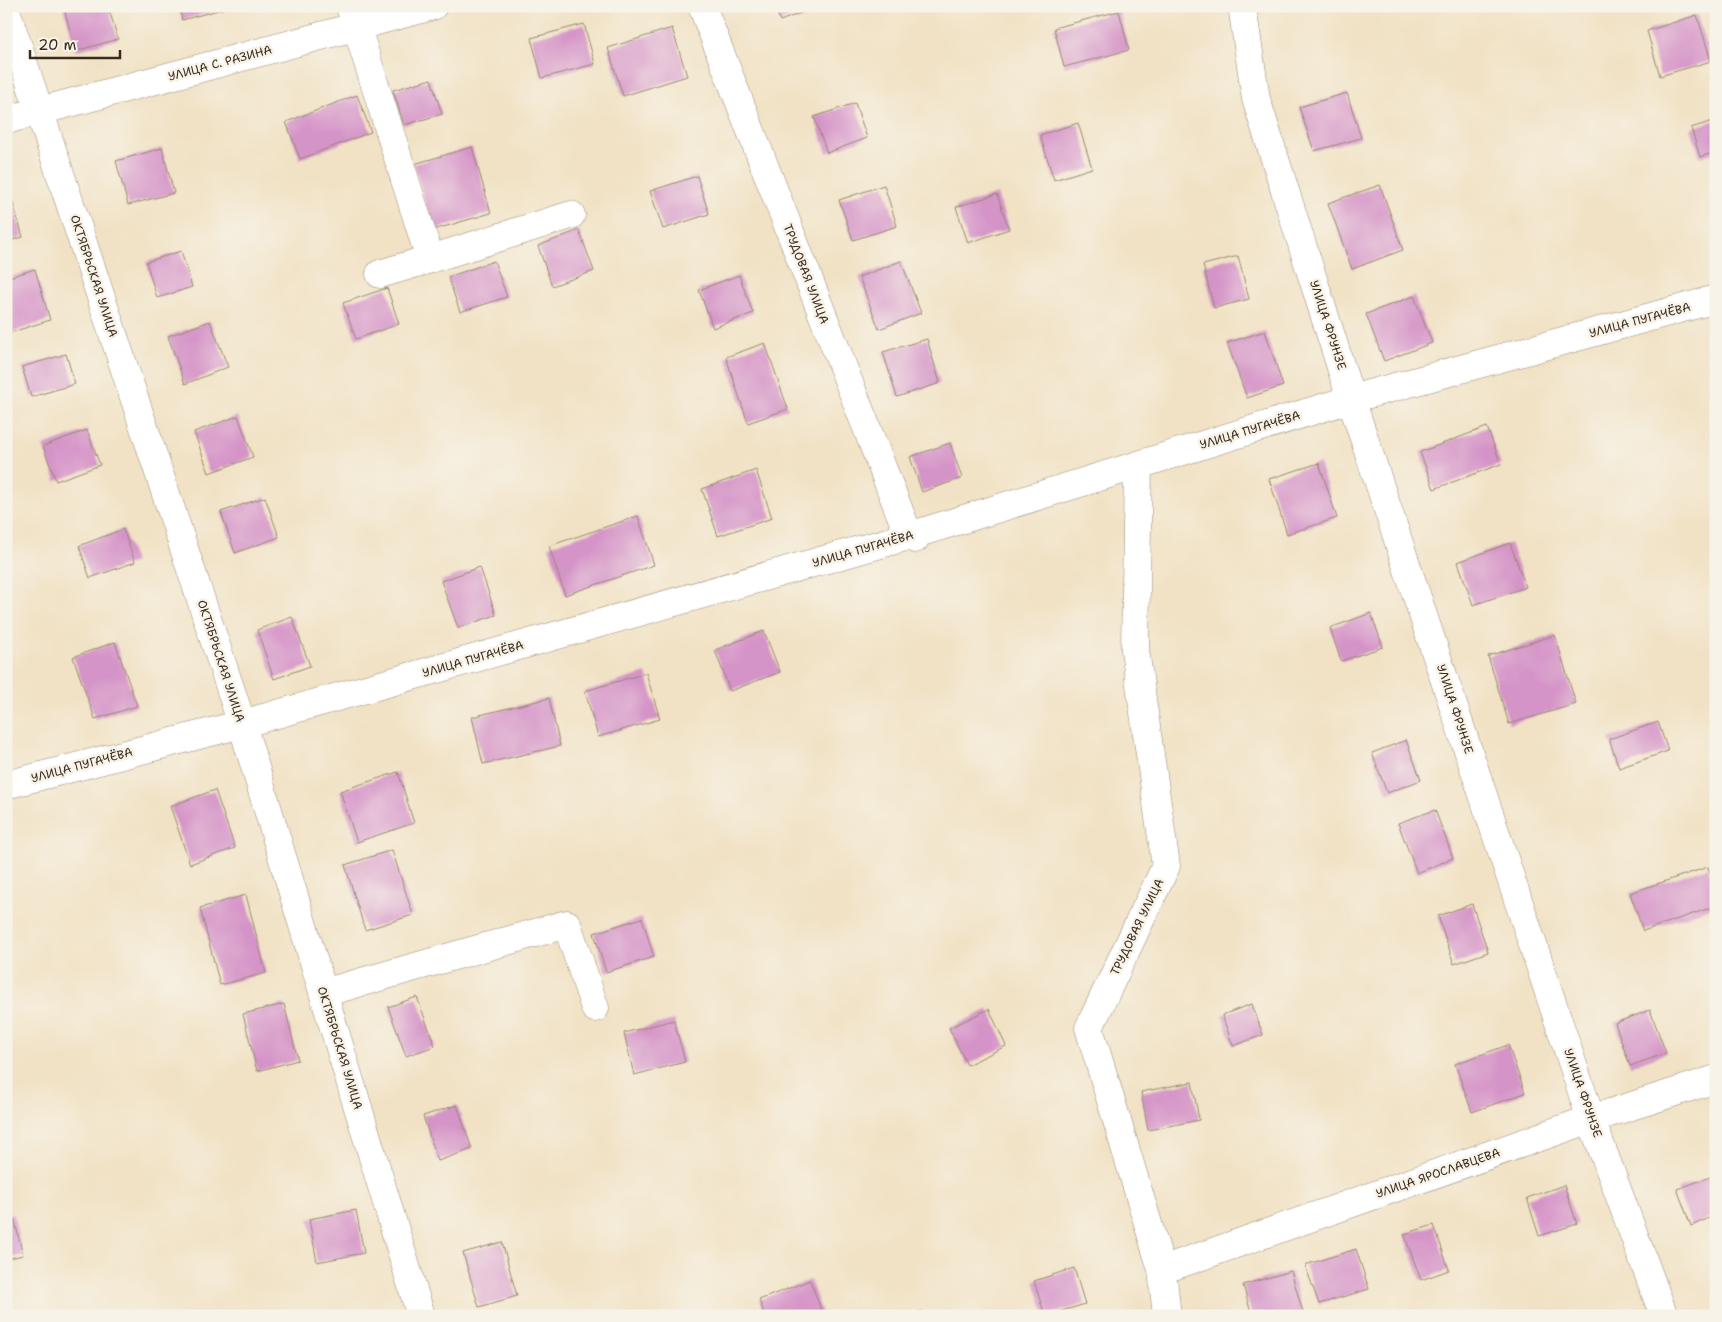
<svg xmlns="http://www.w3.org/2000/svg" width="1722" height="1322" font-family="'Shantell Sans',sans-serif">
  <rect width="100%" height="100%" fill="#f7f3e8"/>
  <filter id="ink" filterUnits="userSpaceOnUse"><feTurbulence type="fractalNoise" baseFrequency=".02" numOctaves="2"/><feDisplacementMap in="SourceGraphic" scale="10" xChannelSelector="R" yChannelSelector="G"/><feConvolveMatrix kernelMatrix="1 2 1 2 8 2 1 2 1" color-interpolation-filters="sRGB"/></filter>
  <filter id="wash" filterUnits="userSpaceOnUse"><feTurbulence type="fractalNoise" baseFrequency=".0096" numOctaves="4" result="noise"/><feDisplacementMap in="SourceGraphic" scale="20" xChannelSelector="R" yChannelSelector="G"/><feGaussianBlur stdDeviation="1.12" result="paint"/><feColorMatrix in="noise" values="0 0 0 0 0 0 0 0 0 0 0 0 0 0 0 0 0 1.4 0 .05"/><feComposite in="paint" operator="in"/></filter>
  <g filter="url(#wash)">
    <rect width="100%" height="100%" fill="#f1e2c5"/>
    <g id="blocks">
      <!-- building -->
      <path fill="#d594c8" d="M63,6H108L118,39L76,51Z
        M179,6H229V7L182,20Z
        M775,6H819L780,21Z
        M1119,11L1129,50L1064,67L1054,28Z
        M1697,15L1711,61L1660,76L1647,31Z
        M584,24L595,64L542,78L531,38Z
        M672,28L687,76L623,96L608,48Z
        M431,79L442,114L404,125L393,90Z
        M1347,93L1361,138L1314,151L1299,107Z
        M357,95L371,132L300,159L286,122Z
        M855,103L867,138L827,153L814,117Z
        M1716,120V152L1700,157L1691,128Z
        M1078,123L1092,168L1054,180L1040,135Z
        M472,147L491,213L433,230L414,164Z
        M162,148L174,193L128,205L116,161Z
        M697,176L709,214L663,229L650,191Z
        M884,185L897,226L853,240L839,200Z
        M1380,185L1403,250L1352,269L1328,203Z
        M10,193L23,237L6,242V194Z
        M997,194L1009,229L968,243L956,207Z
        M1716,206V220H1715L1711,207Z
        M579,230L594,271L552,286L538,246Z
        M181,251L192,287L157,298L146,262Z
        M1238,256L1249,299L1214,308L1203,265Z
        M494,261L507,297L460,312L448,277Z
        M901,261L921,313L879,329L859,277Z
        M35,269L50,320L6,334V278Z
        M739,275L753,313L713,328L699,290Z
        M387,288L399,324L356,339L343,303Z
        M1414,296L1432,343L1384,361L1366,314Z
        M210,321L228,367L185,384L168,336Z
        M1265,331L1283,386L1247,398L1227,343Z
        M927,339L940,383L897,397L883,352Z
        M765,343L788,409L748,423L726,357Z
        M66,354L75,384L31,397L22,367Z
        M238,416L253,457L209,473L194,432Z
        M1487,427L1501,464L1434,489L1420,452Z
        M87,430L100,465L56,481L43,446Z
        M950,443L962,478L922,492L910,457Z
        M1319,463L1337,518L1287,534L1269,479Z
        M756,470L772,518L718,536L702,489Z
        M265,497L279,537L235,553L221,512Z
        M638,516L654,565L565,595L549,546Z
        M123,529L135,562L90,578L79,546Z
        M1510,543L1526,587L1473,605L1458,562Z
        M480,567L496,615L458,628L441,581Z
        M1371,613L1383,647L1341,661L1330,628Z
        M292,617L310,666L274,679L257,630Z
        M764,631L780,672L730,691L715,650Z
        M1555,635L1576,704L1509,724L1488,656Z
        M115,642L137,706L95,719L73,657Z
        M646,673L660,719L598,737L585,691Z
        M549,698L560,746L483,764L472,717Z
        M1658,722L1668,751L1619,768L1609,739Z
        M1406,740L1421,780L1387,793L1372,753Z
        M398,772L414,823L357,842L340,791Z
        M215,790L235,848L190,864L170,806Z
        M1435,810L1453,858L1417,873L1398,823Z
        M392,850L413,915L365,930L345,865Z
        M1708,867L1716,892V906L1643,931L1630,893Z
        M246,895L266,973L220,985L200,908Z
        M1472,904L1488,952L1454,964L1438,916Z
        M642,918L654,957L606,972L594,933Z
        M417,997L435,1046L406,1056L388,1007Z
        M284,1004L298,1060L257,1071L243,1014Z
        M1252,1004L1263,1035L1233,1046L1222,1015Z
        M989,1009L1006,1046L967,1065L949,1028Z
        M1650,1010L1666,1053L1630,1066L1615,1023Z
        M674,1020L685,1062L634,1075L624,1033Z
        M1508,1045L1525,1093L1472,1112L1455,1064Z
        M1192,1082L1199,1120L1148,1130L1141,1092Z
        M457,1105L472,1149L438,1161L423,1116Z
        M1716,1175V1215L1691,1226L1677,1189Z
        M1564,1185L1577,1224L1539,1236L1527,1198Z
        M356,1210L364,1253L317,1262L309,1219Z
        M13,1214L23,1255L6,1259V1216Z
        M1434,1225L1449,1270L1421,1280L1404,1234Z
        M502,1242L517,1296L479,1307L463,1253Z
        M1356,1249L1369,1289L1319,1304L1305,1265Z
        M1074,1268L1085,1304L1045,1316L1034,1281Z
        M1291,1271L1304,1316H1252L1243,1285Z
        M810,1280L823,1315L765,1316L759,1300Z
        M922,1311L924,1316H909V1315Z"/>
    </g>
  </g>
  <g filter="url(#ink)">
    <use href="#blocks" fill-opacity="0" stroke="#968672" stroke-width="1"/>
    <g fill="none" stroke-linecap="round" stroke-linejoin="round">
      <!-- minor casing -->
      <g stroke="#968672" stroke-width="29">
        <path id="minor" d="M350,6L430,259L571,215
          M702,6L909,536L915,539
          M1242,6L1256,99L1351,399L1591,1119L1664,1316
          M6,10L242,724L421,1316
          M6,120L433,6
          M380,274L430,259
          M1138,465L1135,650L1166,866L1089,1028L1162,1270L1167,1316
          M6,785L242,724L909,536L1351,399L1716,299
          M323,993L567,924L595,1008
          M1162,1270L1591,1119L1716,1079"/>
      </g>
      <!-- minor -->
      <use href="#minor" stroke="#fff" stroke-width="28"/>
    </g>
  </g>
  <g text-anchor="middle" stroke-width="5" stroke-linejoin="round" paint-order="stroke">
    <!-- street labels -->
    <g font-size="12" fill="#3b2a1e" stroke="#f7f3e8">
      <text transform="translate(220 63) rotate(-15)" y="4">УЛИЦА С. РАЗИНА</text>
      <text transform="translate(806 274) rotate(69)" y="4">ТРУДОВАЯ УЛИЦА</text>
      <text transform="translate(94 276) rotate(72)" y="4">ОКТЯБРЬСКАЯ УЛИЦА</text>
      <text transform="translate(1640 320) rotate(-15)" y="4">УЛИЦА ПУГАЧЁВА</text>
      <text transform="translate(1328 325) rotate(72)" y="4">УЛИЦА ФРУНЗЕ</text>
      <text transform="translate(1250 430) rotate(-17)" y="4">УЛИЦА ПУГАЧЁВА</text>
      <text transform="translate(863 549) rotate(-16)" y="4">УЛИЦА ПУГАЧЁВА</text>
      <text transform="translate(473 659) rotate(-16)" y="4">УЛИЦА ПУГАЧЁВА</text>
      <text transform="translate(221 661) rotate(72)" y="4">ОКТЯБРЬСКАЯ УЛИЦА</text>
      <text transform="translate(1455 709) rotate(72)" y="4">УЛИЦА ФРУНЗЕ</text>
      <text transform="translate(82 765) rotate(-15)" y="4">УЛИЦА ПУГАЧЁВА</text>
      <text transform="translate(1137 927) rotate(-64)" y="4">ТРУДОВАЯ УЛИЦА</text>
      <text transform="translate(340 1048) rotate(73)" y="4">ОКТЯБРЬСКАЯ УЛИЦА</text>
      <text transform="translate(1583 1093) rotate(71)" y="4">УЛИЦА ФРУНЗЕ</text>
      <text transform="translate(1438 1173) rotate(-19)" y="4">УЛИЦА ЯРОСЛАВЦЕВА</text>
    </g>
  </g>
  <!-- margin -->
  <rect width="1722" height="1322" fill="none" stroke="#f7f3e8" stroke-width="25"/>
  <!-- scale -->
  <path d="M30 50v8h90v-8" fill="none" stroke="#3b2a1e" stroke-width="2.5"/>
  <text x="38" y="50" font-size="15" fill="#3b2a1e" stroke="#f7f3e8" stroke-width="4" paint-order="stroke">20 m</text>
</svg>
